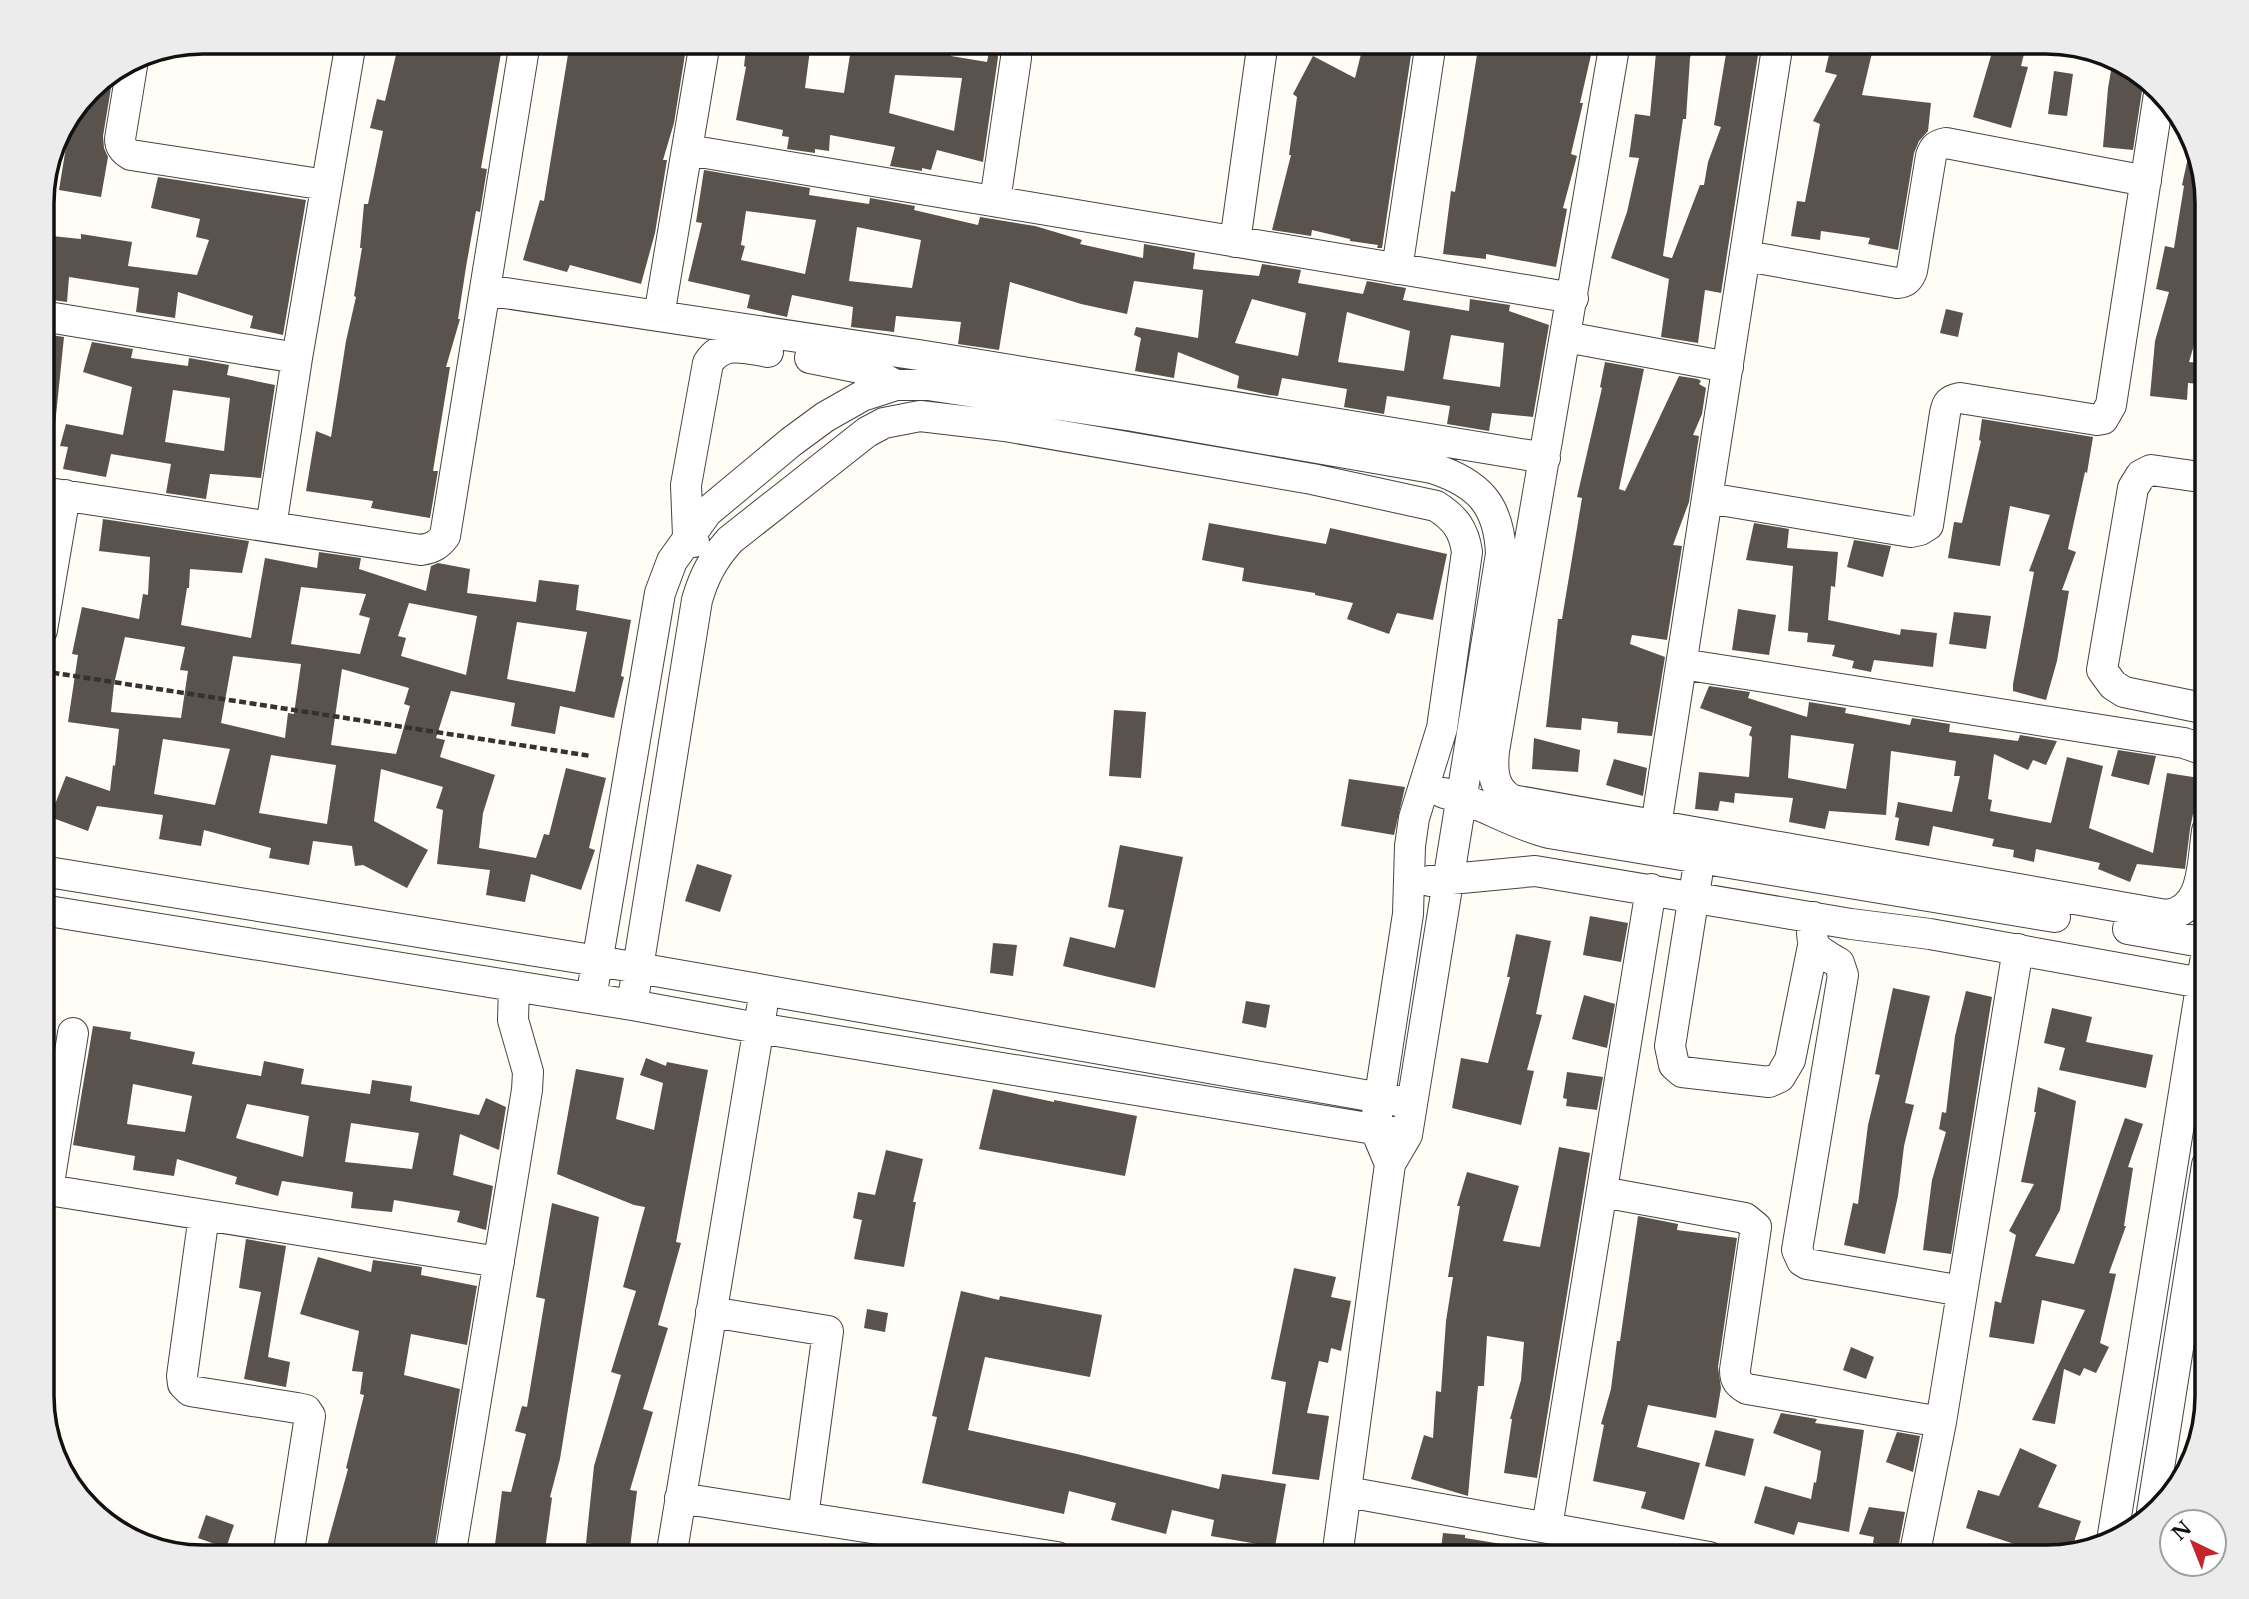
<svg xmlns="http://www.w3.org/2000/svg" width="2249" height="1599" font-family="'Libre Baskerville',serif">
  <rect width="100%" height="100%" fill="#fffdf5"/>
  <!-- building -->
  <path fill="#5a524d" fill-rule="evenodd" d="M399,42H503L481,168L487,169L480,212L476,211L466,267L458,319H460L446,367H450L433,471H438L430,518L371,508L373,501L306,491L316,431L331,437L346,341L356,297L354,296L362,248H360L364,204H368L383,131L370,128L377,99L385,101Z
    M570,42H687L674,123L663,160H667L655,233L641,284L570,265L567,272L523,260L540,200L544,201Z
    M747,42H811L805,88L844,93L852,42H951V56L987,62L989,52L997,53L998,57L983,162L937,150L931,170L922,168V171L890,166L895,147L830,135L829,151L815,149V153L787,149L789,137L782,136L783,130L736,120L746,67L744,66ZM895,75L962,78L954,131L889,113Z
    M1364,42H1413L1382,248H1377L1378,245L1350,241V239L1312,230L1311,236L1272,230L1291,155H1289L1297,97L1293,94L1313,56L1355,78Z
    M1479,42H1594L1580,103H1583L1571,154L1577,156L1563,208L1567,209L1556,267L1486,254V259L1443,254L1451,191L1455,192Z
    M1657,42H1695L1690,58L1686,119H1683L1663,256L1672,258L1700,185H1704L1708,162L1721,127L1714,125L1728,42H1760L1721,293L1705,290L1698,343L1661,337L1669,279L1611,258L1627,212L1639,158L1629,157L1635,114L1650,116Z
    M1832,42H1844L1873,49L1862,95L1931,103L1928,131L1919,141L1914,153L1898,250L1868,244L1870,238L1821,231L1820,240L1791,236L1797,201L1805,202L1820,124L1813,121L1837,75L1825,72Z
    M1995,42H2027L2021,66L2028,67L2011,128L1973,117Z
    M2112,65L2144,75L2147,79L2142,91L2133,150L2103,147L2108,88Z
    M2054,71L2073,74L2067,116L2048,114Z
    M108,75L113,76L103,136L104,148L108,157L101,197L59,190L71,116L97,82Z
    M2192,139L2207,203V301L2189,362L2201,363L2200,384L2188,383L2187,400L2150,396L2155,341L2169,292L2156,289L2165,246L2174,248L2184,186L2182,185Z
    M704,170L810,188L809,195L869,204L870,198L915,206L914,210L978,225L980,217L1035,226L1082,240L1080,244L1143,258L1144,244L1195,253L1193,269L1259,276L1262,264L1301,270L1298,283L1363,294L1367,281L1406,288L1403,300L1469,311L1470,299L1510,305L1509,311L1549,325L1533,417L1492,413L1489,431L1447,424L1450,406L1387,396L1384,414L1344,407L1347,389L1282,378L1278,396L1269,395L1237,388L1239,376L1178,352L1174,378L1135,371L1141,338L1134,335L1136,327L1198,338L1203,290L1134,281L1127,314L1081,304L1010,282L999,350L958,344L961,322L896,316L894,332L851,327L853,307L792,295L787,317L747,308L750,295L688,281L702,223L696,222ZM746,211L816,220L805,274L741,260L745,246L741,245ZM857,227L921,240L912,288L849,281ZM1252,299L1306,313L1298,356L1235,343ZM1347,312L1410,331L1404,371L1338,362ZM1451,335L1504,343L1500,387L1443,379Z
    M158,177L306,200L283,335L250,328L253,316L178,292L175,318L136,312L139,288L69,277L67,302L52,300L53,296L42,295V235L81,239V234L132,242L128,266L197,275L209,240L196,237L200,219L151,208Z
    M1946,309L1963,313L1958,337L1940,333Z
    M44,334L64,337L55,425L42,424Z
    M92,342L133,349L131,358L188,366L189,358L229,365L227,375L275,385L261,478L210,474L206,499L166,493L171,464L111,454L106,477L63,469L68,447L60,446L66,424L123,435L132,387L83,372ZM173,390L230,398L224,451L165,442Z
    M1605,362L1644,369L1619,489L1625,491L1679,376L1698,379L1701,381L1699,384L1706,388L1702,414L1693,435L1699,436L1689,502L1673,545L1682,546L1667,640L1632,635L1630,644L1665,657L1652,736L1617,733L1618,722L1582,718L1581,730L1546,727L1558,619H1562L1582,498L1577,497L1602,388L1600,387Z
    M1982,419L2093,437L2087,473L2085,472L2068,549L2076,552L2062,590L2069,591L2057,661L2046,700L2013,691V684L2034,572L2029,571L2050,515L2010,506L2000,566L1948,558L1954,522L1962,523L1981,441L1979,440Z
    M103,519L249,541L242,573L190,569L189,588H187L181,625L251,638L265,558L317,568L319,552L361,558L359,569L426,591L431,566L438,563L470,569L467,593L536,602L539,580L579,585L576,610L631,620L621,676L624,677L614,718L560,706L555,734L511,726L515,703L451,691L436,738L445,740L440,757L495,775L483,813L479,848L536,858L544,834L549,835L566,768L606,778L589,848L595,850L581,890L531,874L525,902L486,895L490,870L437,864L443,810L436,808L443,787L381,769L374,821L428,850L407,888L363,865L355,866L352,846L313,841L309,865L269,858L271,848L204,830L201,846L159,839L163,815L97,806L88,831L50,817L66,776L110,791L113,765L115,766L119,729L68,722L78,655L72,654L82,607L139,619L143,594L148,595L150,557L99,551ZM301,587L366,594L359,615L370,618L360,654L291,644ZM409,603L477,616L466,675L401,656L406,638L398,636ZM517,622L587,632L575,692L507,679ZM125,637L185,647L180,670L188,671L181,718L111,712L114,684ZM233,656L301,664L294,714L288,713L285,738L221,723ZM342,669L409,688L404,704L410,706L396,754L331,745ZM163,739L230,749L215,805L154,794ZM271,755L336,765L327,824L259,813Z
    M1209,523L1326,544L1330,528L1447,554L1433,620L1397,613L1389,634L1347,619L1353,603L1315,595V593L1242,581L1244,568L1202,560Z
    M1754,523L1789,529L1787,548L1838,552L1835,587L1831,586L1828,620L1900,635L1901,629L1937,633L1933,667L1874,660L1871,672L1852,668L1854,661L1832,656L1835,645L1807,642L1808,633L1788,631L1793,566L1746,560Z
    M1854,540L1891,546L1883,577L1847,567Z
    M1738,609L1776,615L1769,655L1732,650Z
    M1954,612L1991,616L1986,649L1949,644Z
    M1709,686L1750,692L1748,698L1807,717L1809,702L1846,708L1845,713L1910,725L1912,718L1950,724L1949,732L2018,741L2020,735L2057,741L2046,765L2033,760L2028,770L1994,754L1988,799L1992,800L1990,811L2051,823L2067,757L2103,766L2089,828L2153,853L2167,773L2206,779L2200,815L2193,814L2190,829L2185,869L2137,864L2130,882L2098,869L2100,863L2036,849L2034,862L2013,857L2014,850L1992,846L1994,839L1933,826L1929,846L1895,840L1899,818L1895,817L1898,802L1952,812L1960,776H1954L1956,761L1891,751L1886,815L1829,811L1825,829L1789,822L1793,798L1735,793L1734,803L1720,801L1718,811L1695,809L1699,772L1749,777L1752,737L1749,735L1752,727L1700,708ZM1791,735L1854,744L1846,789L1788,778Z
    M1114,710L1146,712L1141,778L1109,776Z
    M1534,738L1580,750L1578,772L1532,769Z
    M2118,750L2156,756L2149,785L2111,776Z
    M1614,759L1647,768L1643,796L1606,785Z
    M1349,779L1405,787L1394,835L1341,826Z
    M1120,845L1183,857L1155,988L1063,966L1070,937L1115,948L1124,910L1108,907Z
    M697,864L732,875L720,912L685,901Z
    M1590,916L1628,923L1621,962L1583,955Z
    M1516,934L1551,941L1536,1014L1542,1015L1527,1070L1534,1071L1521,1125L1452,1108L1461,1058L1488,1063L1510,977H1507Z
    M993,943L1017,945L1013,976L990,973Z
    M1893,988L1930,996L1905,1103L1914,1105L1904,1146L1898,1196L1885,1254L1844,1245L1853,1203L1858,1204L1868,1125L1880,1075L1875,1074Z
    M1966,991L1992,997L1951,1254L1923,1250L1932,1180L1946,1132L1939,1129L1942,1112L1946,1113L1955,1036Z
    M1584,995L1615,1004L1607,1048L1572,1039Z
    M1246,1001L1270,1005L1266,1028L1242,1023Z
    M2052,1008L2092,1017L2086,1042L2153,1055L2146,1088L2059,1070L2065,1048L2044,1043Z
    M93,1026L131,1032L130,1039L195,1052L192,1064L261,1076L264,1061L304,1069L301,1084L370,1094L372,1080L412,1086L410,1101L479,1115L486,1098L506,1107L499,1150L460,1134L453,1175L493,1186L486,1230L457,1222L460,1211L394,1200L392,1212L351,1208L353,1192L282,1181L278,1196L235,1184L237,1177L177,1159L174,1176L133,1170L135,1156L73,1145ZM133,1084L192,1096L185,1132L127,1124ZM247,1104L309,1116L303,1157L236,1138ZM351,1123L419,1133L412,1169L345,1162Z
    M42,1040L54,1042L42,1114Z
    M646,1058L666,1066L667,1062L708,1070L676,1242L681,1243L658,1325L668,1328L643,1409L653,1412L630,1490L637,1491L630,1548L586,1543L594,1466L621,1375L611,1372L636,1291L623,1287L645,1207L634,1205L557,1174L576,1069L624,1078L616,1119L654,1130L663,1083L640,1075Z
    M1567,1072L1603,1077L1597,1110L1566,1106L1567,1099L1563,1098Z
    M2038,1087L2076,1101L2060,1210L2035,1256L2074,1264L2125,1118L2143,1124L2128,1167L2133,1168L2124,1226H2126L2109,1273L2116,1274L2100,1343L2109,1347L2096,1373L2084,1368L2080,1376L2064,1369L2055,1424L2032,1420L2085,1310L2042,1300L2034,1344L1989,1337L1995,1301L2001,1303L2016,1235L2009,1231L2034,1184L2021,1182L2036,1112H2034Z
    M993,1089L1054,1102V1100L1137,1116L1125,1176L979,1149Z
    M1559,1147L1590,1153L1537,1478L1504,1473L1512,1419H1510L1521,1380L1524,1342L1487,1336L1484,1386H1478L1468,1496L1411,1479L1424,1435L1433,1438L1436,1391L1441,1392L1446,1321L1453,1277H1448L1460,1206H1457L1467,1172L1519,1186L1503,1241L1540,1247Z
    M886,1150L923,1159L913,1202H916L904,1267L854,1259L862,1220L853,1218L858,1192L875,1195Z
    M552,1203L599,1217L560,1459L550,1497L552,1498L544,1557H534L494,1552L502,1491L511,1492L526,1434L515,1431L522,1406L527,1407L545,1299L536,1297Z
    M1638,1216L1678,1224L1677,1230L1737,1238L1718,1367L1721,1388L1716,1418L1648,1405L1637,1447L1700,1463L1684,1520L1641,1508L1646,1492L1593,1481L1604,1425L1601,1424L1611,1389L1617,1341H1620Z
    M246,1239L286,1246L268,1357L290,1362L286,1387L244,1379L261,1292L239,1288Z
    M318,1257L371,1272L373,1260L422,1267L421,1275L477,1286L467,1345L411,1334L404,1375L460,1389L433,1557H340L325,1553L348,1469L346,1468L364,1395L360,1394L363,1372L352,1371L359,1331L300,1314Z
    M1294,1268L1336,1277L1331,1297L1351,1301L1341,1351L1331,1348L1328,1363L1319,1361L1307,1413L1329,1416L1319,1480L1272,1474L1286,1382L1271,1379Z
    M961,1291L999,1300L1000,1296L1102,1315L1090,1377L985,1357L968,1430L1077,1454L1219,1489L1222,1474L1286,1484L1275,1547L1211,1536L1214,1520L1172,1510L1166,1534L1111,1520L1116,1503L1069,1491L1064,1514L922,1483L937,1417L932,1416Z
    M867,1309L888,1313L885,1332L864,1328Z
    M1851,1347L1874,1357L1866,1379L1843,1370Z
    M1781,1413L1817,1419L1815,1423L1864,1430L1849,1532L1798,1522L1794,1535L1754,1523L1765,1486L1811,1499L1814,1482L1816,1483L1821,1451L1773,1433Z
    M1715,1430L1754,1439L1745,1476L1705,1466Z
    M1897,1432L1920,1436L1913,1472L1886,1462Z
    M2020,1448L2057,1465L2038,1507L2081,1521L2071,1551L2051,1556L1966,1528L1978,1490L1999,1496Z
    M1869,1507L1905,1512L1897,1554H1894L1895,1546L1873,1543L1874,1537L1859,1534Z
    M206,1515L234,1525L226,1548L198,1538Z
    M1443,1533L1465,1535V1538L1520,1547L1519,1557H1440Z"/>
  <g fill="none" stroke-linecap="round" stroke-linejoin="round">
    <!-- minor casing -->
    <g stroke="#444" stroke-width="32">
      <path id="minor" d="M1615,42L1494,751C1492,772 1493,789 1512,800L2166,915C2205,911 2202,863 2207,831
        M133,60L120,139C120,147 124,151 131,155L326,185
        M688,150L1573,298
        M995,201L1016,58V49L1011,42
        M1235,242L1262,48L1261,42
        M1746,256L1897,283C1906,282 1909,279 1912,271L1931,156C1934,147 1937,145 1946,143L2146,181
        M1397,269L1431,42
        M485,290L925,356L1545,458
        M42,316L297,358
        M659,316L705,42
        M1566,337L1728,367
        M810,358L865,369L896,385
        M2207,478L2151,470L2141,475L2133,488L2102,670L2113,685L2124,692L2207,709
        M42,492L421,550C433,548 438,545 445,536L525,42
        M1708,498L1911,532L1920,530L1928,525L1945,413C1947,403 1949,400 1960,398L2097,420L2103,419L2111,405L2159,94
        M271,527L297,358L351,42
        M694,542L688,536L686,485L708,363C723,340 745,348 768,352
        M42,630L65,495
        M1682,664L2184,743L2207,751
        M1444,793C1481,802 1512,824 1549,833L2055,917
        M1656,826L1778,42
        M42,871L598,961L1398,1101
        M1697,876L1670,1046L1674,1065L1682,1072L1769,1082L1780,1077L1790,1060L1813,946
        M1430,881L1535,871L1851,924L1930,934L2207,984
        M42,910L632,1005L758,1028L1392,1132
        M1813,917C1810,947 1813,948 1839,963L1843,975L1797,1250L1802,1261L1807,1264L1962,1291
        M2128,929L2207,943
        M591,998L660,593L672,561L707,512L791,442L825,417L862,396L896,385H928L1133,416L1432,468C1478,483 1499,504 1501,554L1407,1135L1390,1164L1337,1557
        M632,1005L697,600C704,576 713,559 730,540L867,432L884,423L920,416L1005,426L1312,479L1436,506C1455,518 1464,530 1467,552L1442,728L1414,818L1410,846L1408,914L1375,1128L1390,1164
        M42,1189L499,1262
        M48,1190L73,1033
        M1602,1192L1745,1218L1756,1227L1735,1370C1735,1380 1738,1384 1747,1389L1941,1422
        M204,1215L182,1376L183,1384L190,1391L297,1408L306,1410L310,1416L288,1557
        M711,1312L828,1331L803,1517
        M1347,1492L1709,1557
        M680,1498L1057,1557
        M2152,1512L2207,1165
        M1547,1527L1651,889
        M2112,1541L2205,962
        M450,1557L527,1090L528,1072L513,1020L514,986
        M671,1557L762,1008
        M1914,1557L1941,1422L2018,949"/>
    </g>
    <!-- path -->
    <path stroke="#333" stroke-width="4.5" stroke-dasharray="7 3.5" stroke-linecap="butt" d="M42,671L591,756"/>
    <!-- minor -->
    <use href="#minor" stroke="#fff" stroke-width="30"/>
  </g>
  <!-- crop -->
  <path d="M0 0H2249V1599H0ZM203 54H2046A149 149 0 0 1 2195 203V1396A149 149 0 0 1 2046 1545H203A149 149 0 0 1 54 1396V203A149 149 0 0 1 203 54Z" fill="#ececec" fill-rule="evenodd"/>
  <path fill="none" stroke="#111" stroke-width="3.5" d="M203 54H2046A149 149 0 0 1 2195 203V1396A149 149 0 0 1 2046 1545H203A149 149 0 0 1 54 1396V203A149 149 0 0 1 203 54Z"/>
  <!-- north arrow -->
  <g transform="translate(2193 1543) rotate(317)"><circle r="33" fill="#ffffff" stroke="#a0a0a0" stroke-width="2"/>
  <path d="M0-5L12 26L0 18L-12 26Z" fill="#c4262e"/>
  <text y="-10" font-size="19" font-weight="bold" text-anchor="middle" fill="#111111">N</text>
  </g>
</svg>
